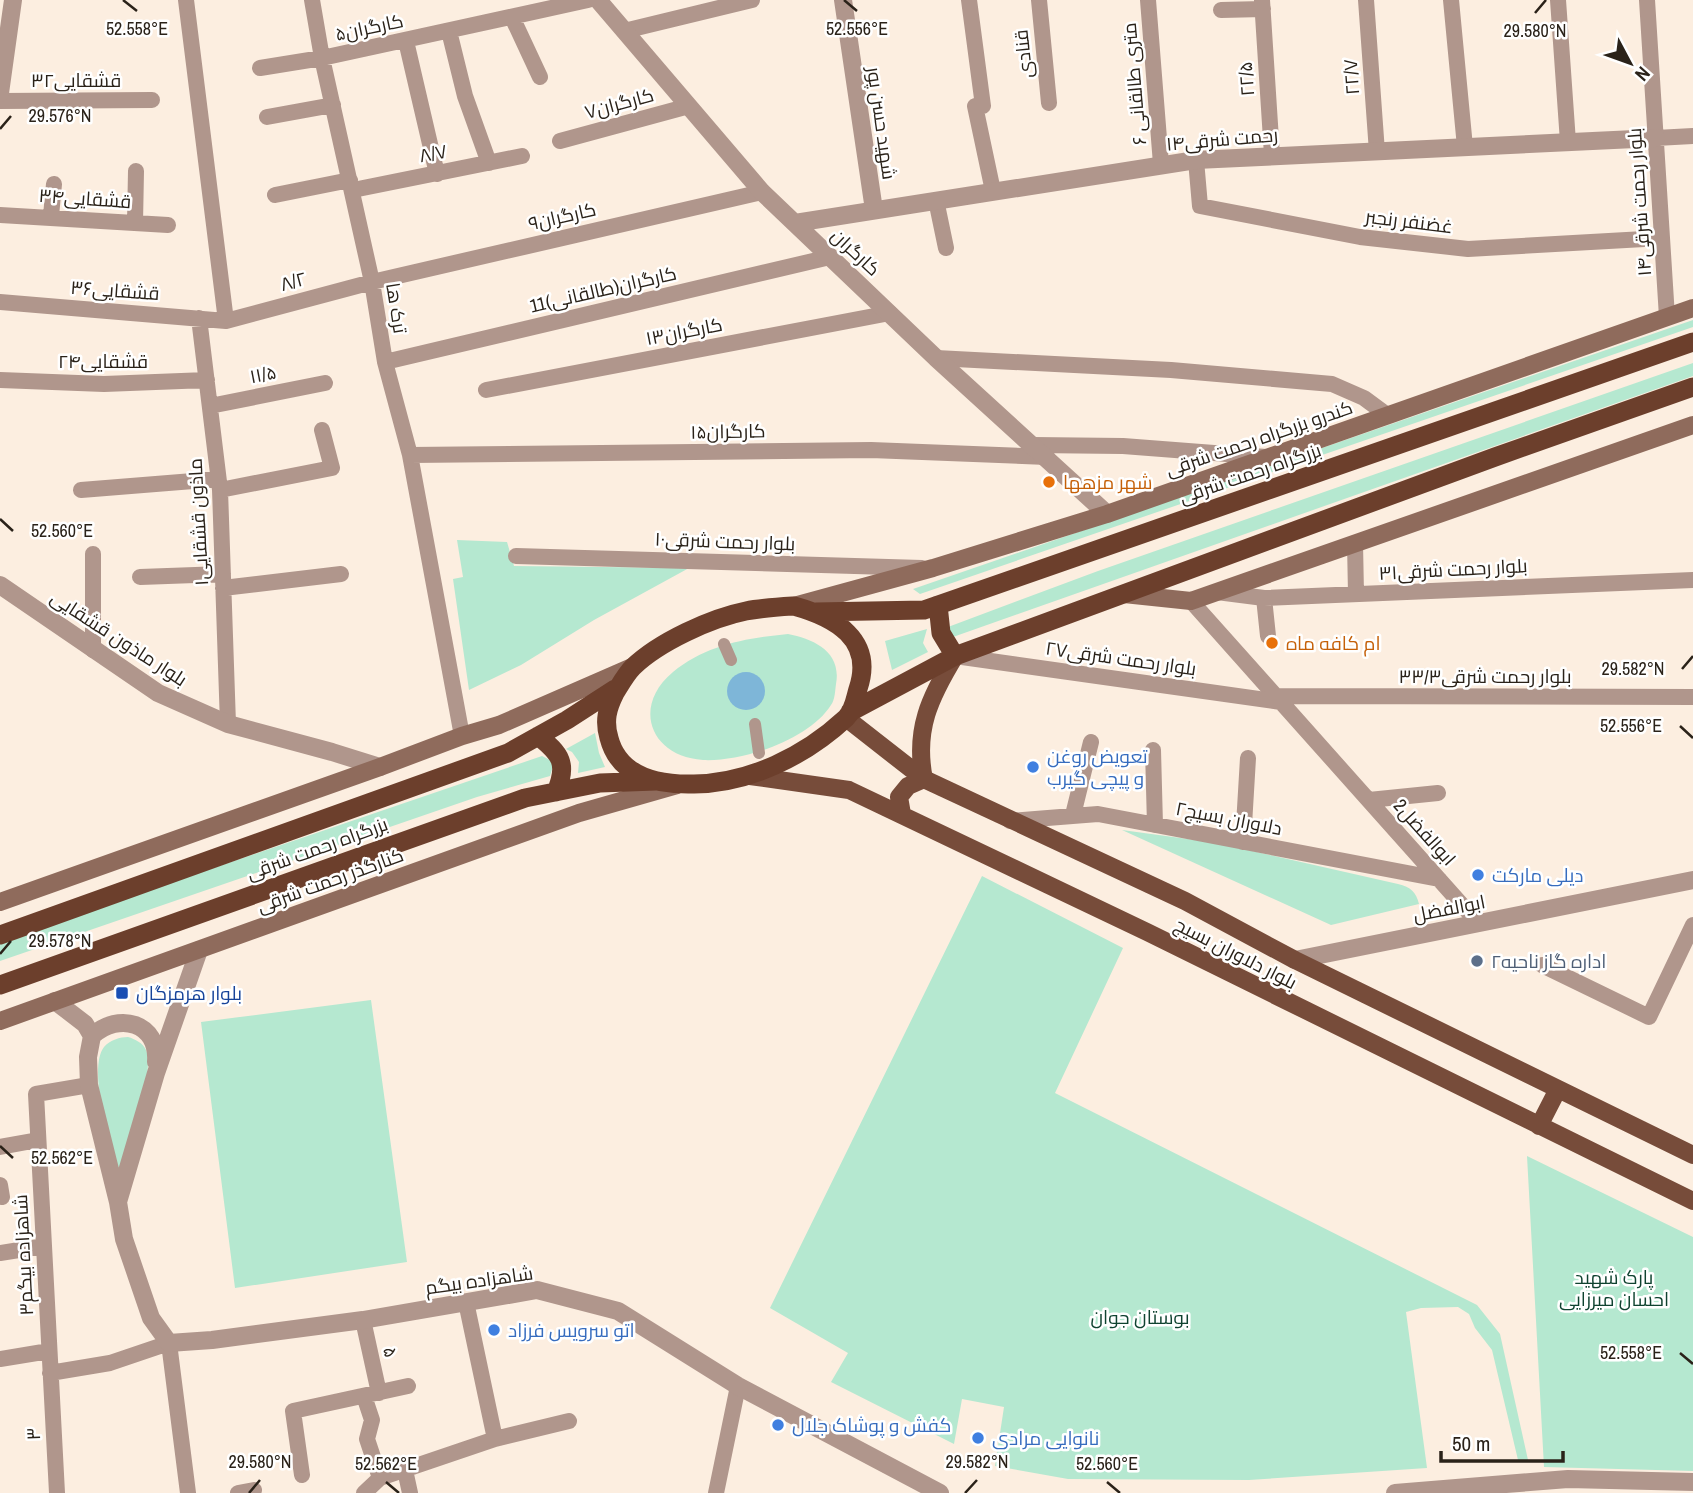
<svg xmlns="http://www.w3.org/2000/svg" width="1693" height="1493" font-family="'Archivo Narrow',Cairo,sans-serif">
  <rect width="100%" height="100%" fill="#fceee0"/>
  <!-- green -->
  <path fill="#b5e8d0" d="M1693,320V327L920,594L913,589Z
    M1693,363V376L953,637L948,627L1098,571Z
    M457,540L507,542L514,566L689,568L594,620L521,665L469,690L453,579L463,577Z
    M927,629L923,643L928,652L892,670L885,641Z
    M788,634C814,639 842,652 836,684C835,691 835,700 831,705C809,740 742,762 703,760C651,757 631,707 673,672C706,645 747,638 788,634Z
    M595,733L599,753L605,767L578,773L579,762L572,752L566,749Z
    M542,756L550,760L553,766L550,776L477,797L0,961V944L114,902Z
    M1122,830L1217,843L1398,884C1411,887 1416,892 1419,904L1331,925Z
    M982,876L1123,948L1055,1093L1477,1305L1500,1334L1528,1460H1518L1492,1350L1475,1328L1469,1314L1458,1307L1421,1308L1406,1312L1427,1468L1249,1480L1068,1479L995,1466L1004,1407L962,1399L954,1444L831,1382L848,1353L770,1308Z
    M371,1000L407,1262L235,1288L201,1022Z
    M128,1037C135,1039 143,1043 146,1050C156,1072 126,1149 118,1175C111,1148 87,1069 104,1047C110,1040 120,1037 128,1037Z
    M1527,1156L1693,1237V1471L1544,1467Z"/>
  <!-- water -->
  <path fill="#7eb6d8" d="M727 691a19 19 0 1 1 38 0a19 19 0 1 1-38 0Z"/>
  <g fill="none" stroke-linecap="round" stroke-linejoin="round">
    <!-- pedestrian -->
    <path stroke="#b0968c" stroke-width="12" d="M724,644L731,660
      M755,724L759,753"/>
    <!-- minor -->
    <path stroke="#b0968c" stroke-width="16" d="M186,0L226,321
      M312,0L322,58L372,282L385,362L410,455L462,736
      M969,0L983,106
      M1039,0L1049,103
      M1148,0L1161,164
      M1262,0L1272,155
      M1366,0L1377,152
      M1451,0L1465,147
      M1558,0L1568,142
      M1647,0L1667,317
      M1221,10L1263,9
      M512,17L540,77
      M449,31L465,96L489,163
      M624,31L752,0
      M406,41L437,174
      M260,68L322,58L588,0
      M0,101L152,100
      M975,106L993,191
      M267,117L333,105
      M1656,138L1693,136
      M560,141L689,106
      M1196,160L1200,206L1360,237L1468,249L1662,238
      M353,190L522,156
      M275,195L350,180
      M936,200L946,248
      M0,215L168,225
      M51,216L54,184
      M135,223L136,171
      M0,302L226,321L372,282L762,192
      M199,318L220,490L228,724
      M936,358L1171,370L1332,384L1364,398L1387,415
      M385,362L830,257
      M0,380L104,384L207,380
      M486,390L890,313
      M210,406L325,383
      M1033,445L1123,446L1266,457
      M410,455L871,450L1047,457
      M81,490L218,479
      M220,490L332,468L322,430
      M1355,543L1356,594
      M93,554V650
      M516,556L922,568
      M140,577L223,574
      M223,588L341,574
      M1217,592L1264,598L1693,580
      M1264,598L1268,636
      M1191,601L1478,923
      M955,656L1281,702
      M1276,696L1693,697
      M1153,750L1155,825
      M1369,800L1438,793
      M1073,815L1091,742
      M1010,821L1098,814L1439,879
      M1243,842L1248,758
      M1542,965L1649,1017L1693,925
      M0,1147L38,1140
      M0,1185L2,1197
      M0,1253L44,1246
      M466,1302L495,1439L569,1421
      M363,1320L379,1393
      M0,1359L49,1351
      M50,1373L110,1363L169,1343L188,1493
      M364,1396L372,1420L367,1439L380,1478L495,1439
      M405,1470L410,1493
      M302,1475L293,1411L408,1386
      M57,1493L36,1094L89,1085
      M238,1493L254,1490
      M364,1493L380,1478
      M716,1493L738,1386"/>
    <!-- tertiary -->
    <path stroke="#b0968c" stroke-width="18" d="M598,0L762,192L936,358L1107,514
      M843,0L874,210
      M0,93L13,0
      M795,223L1196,160L1656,138
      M0,585L158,693L228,724L332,752L380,767
      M1295,960L1693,880
      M55,1001L85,1024L92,1036L88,1057L89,1085L118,1202L124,1239L151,1318L169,1343L212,1340L363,1320L537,1290L618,1311L738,1386L940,1493
      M92,1036C119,1011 159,1023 156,1062
      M118,1202L156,1073L199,950
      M1395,1493L1568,1479L1693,1482"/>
    <!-- secondary -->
    <path stroke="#8f6b5c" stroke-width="18" d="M1124,594L1191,601L1693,425
      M794,606L933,568L1107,514L1693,308
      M0,902L380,767L462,736L499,725L632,667
      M0,1021L579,813L677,785"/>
    <!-- primary -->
    <path stroke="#774c3a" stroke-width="18" d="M846,718L924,779L1185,901L1295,960L1693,1155
      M750,776L849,790L1147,932L1693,1201
      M902,814L899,797L908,786L924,779C914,730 930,697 955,656
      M1539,1126L1558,1089"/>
    <!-- trunk -->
    <path stroke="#6c3f2c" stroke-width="19" d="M938,605L941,633L955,656
      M794,606C834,617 875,639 858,689C855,699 854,710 846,718C805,756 750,783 694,784C658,785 619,777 609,738C604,721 607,709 615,693C620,685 626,674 633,667C659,642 711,618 746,611C761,608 778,607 794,606Z
      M816,612L924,610L1693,342
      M850,712L955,656L1495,457L1693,387
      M538,736C561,754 568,764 556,792
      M0,935L508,753L567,720L615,689
      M0,985L525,798L600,783L656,781"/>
  </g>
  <!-- ticks -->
  <path fill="none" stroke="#2a2219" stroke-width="2.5" d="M123,0L137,11M844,0L857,11M1535,13L1546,0M0,129L11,116M0,519L13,531M1682,669L1693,656M1680,726L1693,738M0,954L11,941M0,1146L13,1158M1680,1353L1693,1364M386,1482L399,1493M1107,1482L1120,1493M249,1493L260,1480M965,1493L977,1480"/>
  <!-- markers -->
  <g fill="#e8710a" stroke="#fff" stroke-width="2.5">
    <circle cx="1049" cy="482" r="7"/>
    <circle cx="1272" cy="643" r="7"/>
  </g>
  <g fill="#3f7fe0" stroke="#fff" stroke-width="2.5">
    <circle cx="1033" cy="767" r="7"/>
    <circle cx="1478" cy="875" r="7"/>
    <circle cx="494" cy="1330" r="7"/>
    <circle cx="778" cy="1425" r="7"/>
    <circle cx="978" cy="1438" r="7"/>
  </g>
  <circle fill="#5c6f8a" stroke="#fff" stroke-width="2.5" cx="1477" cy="961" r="7"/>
  <rect fill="#1a4fb4" stroke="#fff" stroke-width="2.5" x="115" y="986" width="14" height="14" rx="3.5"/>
  <g text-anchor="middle" stroke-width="5" stroke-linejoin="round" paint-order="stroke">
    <!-- street labels -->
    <g font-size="19" fill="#2a2219" stroke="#fff">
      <text transform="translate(369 27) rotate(-12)" y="7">کارگران۵</text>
      <text transform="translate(1023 54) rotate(-96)" y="7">قنادی</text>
      <text transform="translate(1351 77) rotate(-94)" y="7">۲۲/۷</text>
      <text transform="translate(1246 79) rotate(-94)" y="7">۲۲/۵</text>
      <text x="76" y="87">قشقایی۳۲</text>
      <text transform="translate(1134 84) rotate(-95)" y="7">۶ متری طالقانی</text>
      <text transform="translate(619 103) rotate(-15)" y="7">کارگران۷</text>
      <text transform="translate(882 123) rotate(82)" y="7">شهید حسن پور</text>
      <text transform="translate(1222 139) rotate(-5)" y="7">۱۴رحمت شرقی</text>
      <text transform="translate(433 153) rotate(-11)" y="7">۸/۷</text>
      <text transform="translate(85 198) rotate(4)" y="7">قشقایی۳۴</text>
      <text transform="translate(1639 202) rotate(-94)" y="7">بلوار رحمت شرقی۱۴</text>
      <text transform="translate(562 216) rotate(-13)" y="7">کارگران۹</text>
      <text transform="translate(1409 221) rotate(7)" y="7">غضنفر رنجبر</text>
      <text transform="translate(856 252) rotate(43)" y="7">کارگران</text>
      <text transform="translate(293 281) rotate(-15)" y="7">۸/۲</text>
      <text transform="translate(603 289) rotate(-13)" y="7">11کارگران(طالقانی)</text>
      <text transform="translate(115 290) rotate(4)" y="7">قشقایی۳۶</text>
      <text transform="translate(397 308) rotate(81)" y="7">ترک ها</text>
      <text transform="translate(684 331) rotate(-11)" y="7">کارگران۱۳</text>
      <text x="103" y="368">قشقایی۲۴</text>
      <text transform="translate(263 374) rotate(-11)" y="7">۱۱/۵</text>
      <text transform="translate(728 431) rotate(-1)" y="7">۱۵کارگران</text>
      <text transform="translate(1259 438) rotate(-19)" y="7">کندرو بزرگراه رحمت شرقی</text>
      <text transform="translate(1250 473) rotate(-19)" y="7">بزرگراه رحمت شرقی</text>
      <text transform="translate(198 522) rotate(-93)" y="7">ماذون قشقایی۱</text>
      <text transform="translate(725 541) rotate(2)" y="7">۱۰بلوار رحمت شرقی</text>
      <text transform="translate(1453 569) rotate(-3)" y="7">بلوار رحمت شرقی۳۱</text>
      <text transform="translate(119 638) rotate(33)" y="7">بلوار ماذون قشقایی</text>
      <text transform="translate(1121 658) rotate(8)" y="7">بلوار رحمت شرقی۲۷</text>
      <text x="1485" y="683">بلوار رحمت شرقی۳۳/۳</text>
      <text transform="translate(1229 818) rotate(11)" y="7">دلاوران بسیج۲</text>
      <text transform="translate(1425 832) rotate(48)" y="7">ابوالفضل2</text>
      <text transform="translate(317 848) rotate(-20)" y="7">بزرگراه رحمت شرقی</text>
      <text transform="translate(330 880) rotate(-20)" y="7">کنارگذر رحمت شرقی</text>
      <text transform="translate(1449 908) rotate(-11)" y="7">ابوالفضل</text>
      <text transform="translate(1236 953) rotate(27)" y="7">بلوار دلاوران بسیج</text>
      <text transform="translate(23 1255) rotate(-93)" y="7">۳شاهزاده بیگم</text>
      <text transform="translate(479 1280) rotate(-8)" y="7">شاهزاده بیگم</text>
      <text transform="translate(391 1352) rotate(78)" y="7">۵</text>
      <text transform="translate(33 1434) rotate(-93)" y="7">۳</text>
    </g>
    <!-- food labels -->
    <g font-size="19" fill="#c56008" stroke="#fff" text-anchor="start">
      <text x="1063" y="489">شهر مزهها</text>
      <text x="1286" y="650">ام کافه ماه</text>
    </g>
    <!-- shop labels -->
    <g font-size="19" fill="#366cbe" stroke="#fff" text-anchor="start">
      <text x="1047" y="763">تعویض روغن<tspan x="1047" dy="22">و پیچی گیرب</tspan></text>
      <text x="1492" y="882">دیلی مارکت</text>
      <text x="508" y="1337">اتو سرویس فرزاد</text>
      <text x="792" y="1432">کفش و پوشاک جلال</text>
      <text x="992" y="1445">نانوایی مرادی</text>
    </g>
    <!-- service labels -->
    <g font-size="19" fill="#4e5e75" stroke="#fff" text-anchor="start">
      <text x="1491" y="968">اداره گاز ناحیه۲</text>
    </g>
    <!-- transit labels -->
    <g font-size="19" fill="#164399" stroke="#fff" text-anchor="start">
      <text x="136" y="1000">بلوار هرمزگان</text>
    </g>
    <!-- park labels -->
    <g font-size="19" fill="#0f4330" stroke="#fff">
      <text x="1614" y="1284">پارک شهید<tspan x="1614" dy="22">احسان میرزایی</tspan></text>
      <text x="1140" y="1324">بوستان جوان</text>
    </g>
  </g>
  <g font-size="18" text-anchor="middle" fill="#2a2219" stroke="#fff" stroke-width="5" stroke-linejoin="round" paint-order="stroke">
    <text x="137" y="35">52.558°E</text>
    <text x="857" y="35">52.556°E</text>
    <text x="1535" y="37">29.580°N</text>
    <text x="60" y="122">29.576°N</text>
    <text x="62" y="537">52.560°E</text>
    <text x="1633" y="675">29.582°N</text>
    <text x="1631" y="732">52.556°E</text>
    <text x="60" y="947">29.578°N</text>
    <text x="62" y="1164">52.562°E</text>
    <text x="1631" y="1359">52.558°E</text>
    <text x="260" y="1468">29.580°N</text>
    <text x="977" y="1468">29.582°N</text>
    <text x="386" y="1470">52.562°E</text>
    <text x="1107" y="1470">52.560°E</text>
  </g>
  <!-- north arrow -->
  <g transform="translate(1630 63) rotate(131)" stroke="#ffffff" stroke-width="5" paint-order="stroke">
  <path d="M0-5L12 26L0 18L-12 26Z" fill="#2a2219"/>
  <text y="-10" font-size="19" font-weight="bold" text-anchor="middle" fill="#2a2219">N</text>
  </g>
  <!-- scale -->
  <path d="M1441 1451v10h122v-10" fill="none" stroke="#2a2219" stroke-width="3.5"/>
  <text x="1452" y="1451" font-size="21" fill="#2a2219" stroke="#ffffff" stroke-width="5" paint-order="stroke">50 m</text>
</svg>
